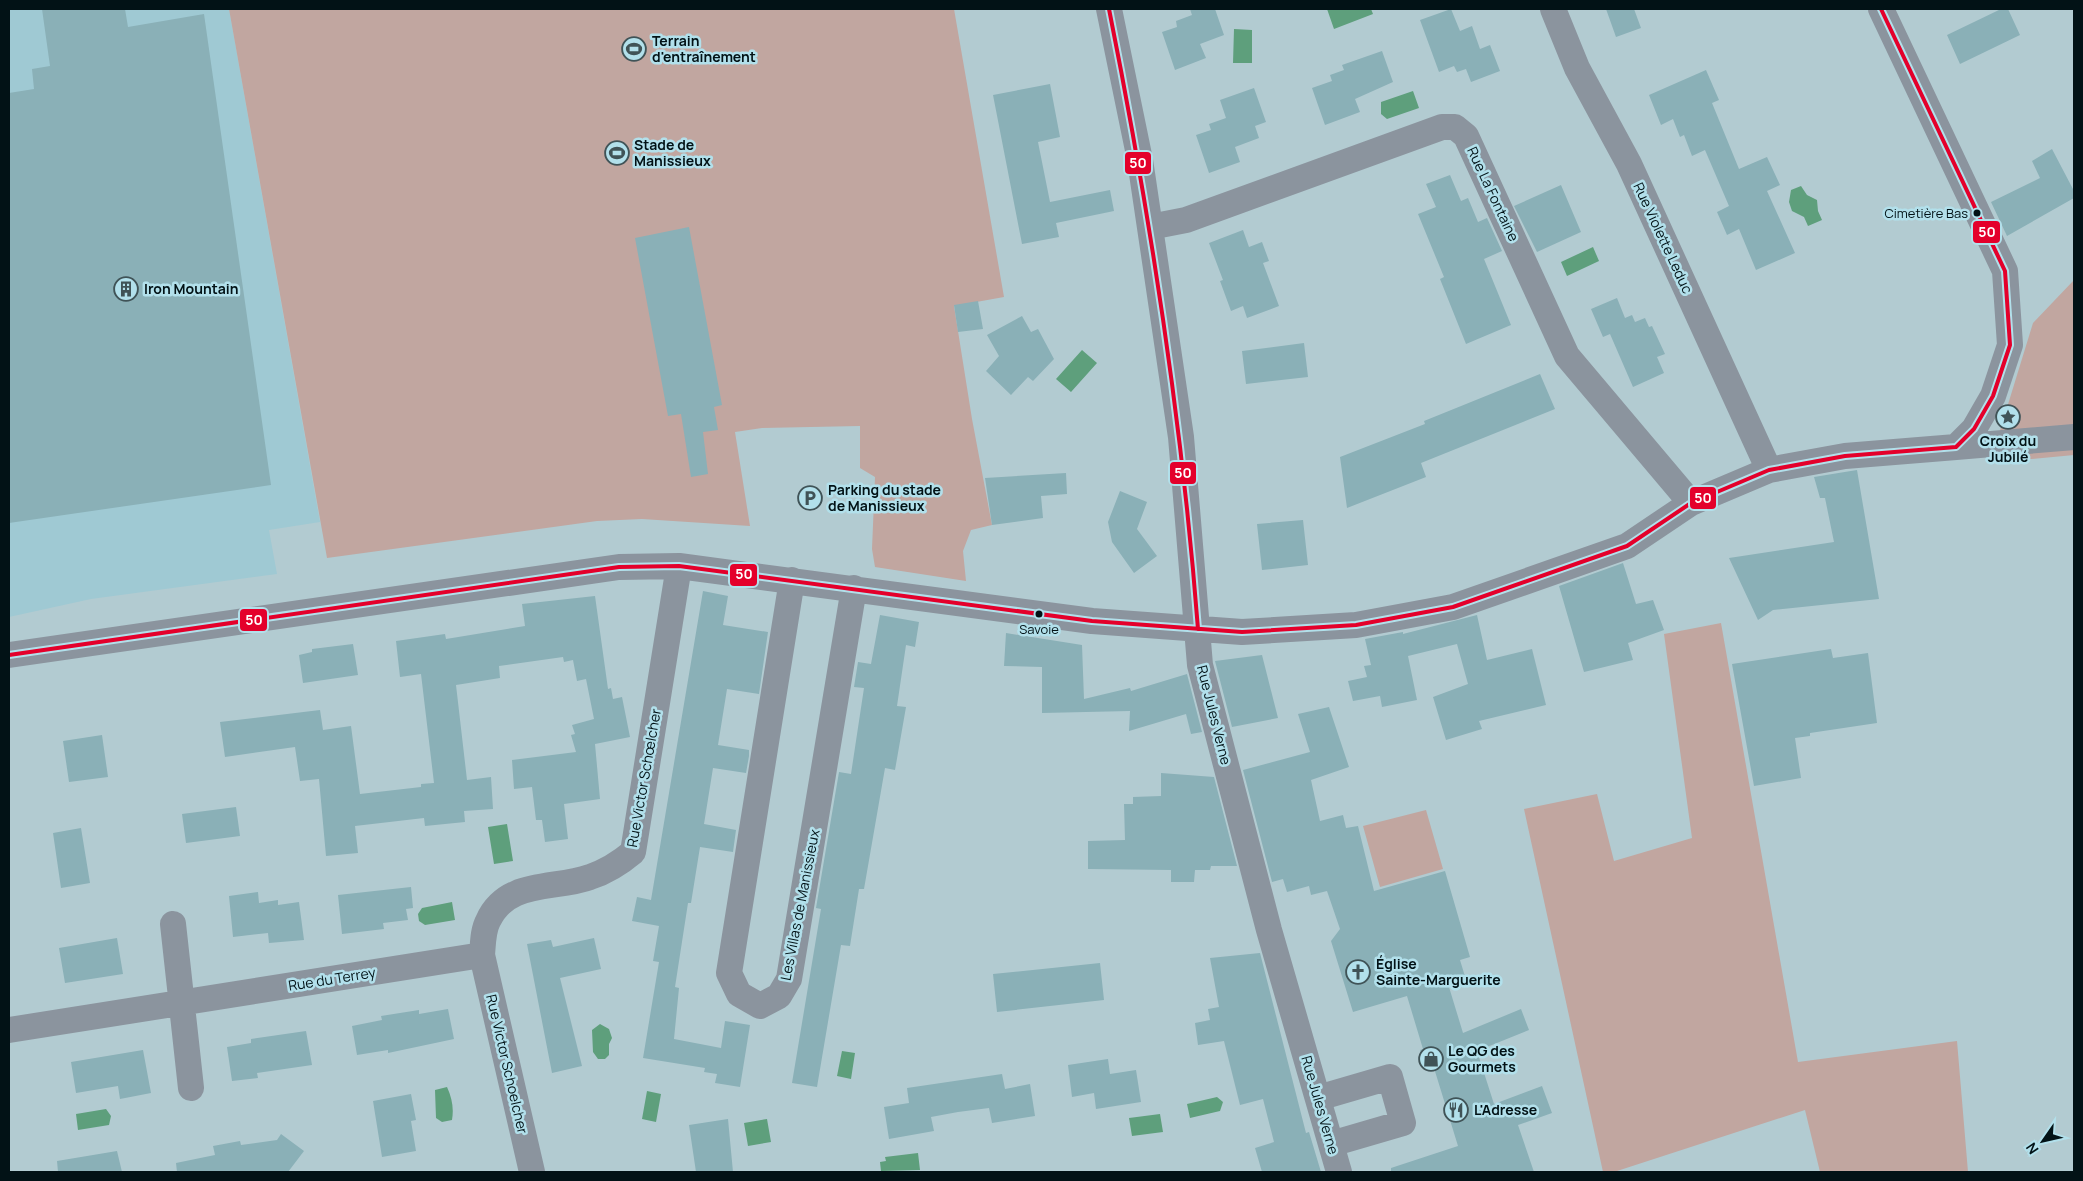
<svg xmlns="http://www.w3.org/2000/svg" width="2083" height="1181" font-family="Manrope,sans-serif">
  <rect width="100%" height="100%" fill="#b2cbd1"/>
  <!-- built -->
  <path fill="#9fc9d3" d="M9,9H229L320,522L269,530L277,574L91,599L9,617Z"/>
  <!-- green -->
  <path fill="#c1a6a0" d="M229,9H954L1004,297L954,306L972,419L992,525L971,530L963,551L966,581L875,567L872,549L875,477L860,468V426L762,428L735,432L750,526L642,519L597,521L327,558Z
    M2074,280V455L1990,463L2033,323Z
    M1721,623L1798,1062L1957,1041L1968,1172H1820L1805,1110L1614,1172H1603L1524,809L1597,794L1614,861L1692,838L1664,634Z
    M1426,810L1443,869L1380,887L1363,826Z"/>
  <!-- water -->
  <path fill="#5e9f7c" d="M1327,9H1371L1373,14L1334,29Z
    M1234,29L1252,30V63H1233Z
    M1413,91L1419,108L1387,119L1381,114V102Z
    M1801,186L1807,195L1817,200L1818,211L1822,220L1808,226L1804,217L1792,211L1789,202L1791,190Z
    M1593,247L1599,261L1567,276L1561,262Z
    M1082,350L1097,363L1071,392L1056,379Z
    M507,824L513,861L494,864L488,827Z
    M452,902L455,920L425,925L419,921L418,914L422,908Z
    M600,1024L609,1029L612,1038L609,1044V1055L605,1059H598L593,1052L592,1030Z
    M842,1051L855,1053L851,1079L837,1076Z
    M447,1087C452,1098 454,1108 452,1120L442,1122L436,1118L435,1090Z
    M647,1091L661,1094L656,1122L642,1119Z
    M1217,1097L1223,1102L1220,1111L1190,1118L1187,1104Z
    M106,1109L111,1116L109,1125L78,1130L76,1114Z
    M1160,1114L1163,1132L1132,1136L1129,1118Z
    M767,1119L771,1142L748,1146L744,1123Z
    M918,1153L920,1170L881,1171L880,1162L886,1161L885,1157Z"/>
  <!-- building -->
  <path fill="#8ab0b7" d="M42,9H125L128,27L204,14L271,485L9,523V93L34,89L32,69L50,66Z
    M1190,9H1215L1224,35L1200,44L1206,58L1175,70L1162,32L1177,27L1176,21L1192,15Z
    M1451,9L1460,31L1472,26L1480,49L1490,45L1500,71L1471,82L1466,69L1457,72L1454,66L1439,72L1420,20Z
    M1606,9H1634L1641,28L1616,37Z
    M2001,9H2008L2020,35L1960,64L1947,35Z
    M1382,51L1393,82L1355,99L1360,112L1325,125L1312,88L1332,81L1330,75L1344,70L1342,65Z
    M1706,70L1719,100L1712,103L1739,169L1767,157L1780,185L1767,191L1795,253L1756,270L1739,229L1727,235L1717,212L1729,206L1705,150L1692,156L1684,135L1680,137L1673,119L1661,125L1649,95Z
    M1050,84L1060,137L1038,142L1050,202L1110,190L1114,211L1056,223L1059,237L1022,244L993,95Z
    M1254,88L1266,122L1255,126L1259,138L1235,147L1240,162L1209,173L1196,135L1211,130L1209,124L1226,118L1220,100Z
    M2052,149L2074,191V198L2007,236L1991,202L2040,178L2032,161Z
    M1450,175L1461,201L1468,198L1478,222L1487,218L1502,251L1484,259L1511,325L1466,344L1440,279L1444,277L1418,214L1436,207L1426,184Z
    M1561,185L1581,232L1537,252L1514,206Z
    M689,227L722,405L714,407L718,430L703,432L708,474L691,477L681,414L668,416L635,238Z
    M1243,230L1249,247L1262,242L1269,261L1263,263L1279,306L1247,318L1243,306L1231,311L1220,281L1223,280L1209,243Z
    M1617,298L1625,318L1632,315L1635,322L1645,318L1649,327L1652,326L1665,354L1657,357L1664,373L1633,387L1610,334L1603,337L1591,309Z
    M978,301L983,329L958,332L954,305Z
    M1022,316L1031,332L1038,329L1054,359L1033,381L1028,377L1011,395L986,371L999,356L987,335Z
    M1304,343L1308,377L1246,384L1242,351Z
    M1540,374L1555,409L1421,463L1426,477L1347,508L1340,457L1425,424L1424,421Z
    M1857,470L1879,599L1773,610L1758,620L1729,558L1834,542L1825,498H1820L1814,477Z
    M1066,473L1067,494L1041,496L1043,518L992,525L985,478Z
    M1120,491L1147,502L1137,529L1157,556L1134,573L1112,542L1108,522Z
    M1303,520L1308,565L1262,570L1257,524Z
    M1623,563L1636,604L1653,600L1664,630L1628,643L1633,660L1584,672L1559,586Z
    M703,591L728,596L723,625L768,632L759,694L727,689L718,745L749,750V756L746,773L713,768L704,824L736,830L733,852L700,847L691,903H688L675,987L679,988L674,1039L721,1048L725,1021L750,1025L740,1087L715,1083L717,1074L704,1072L705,1068L643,1058L659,962L653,961L659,926L632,921L637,897L651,900Z
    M595,596L608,689L611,688L613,699L622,697L630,737L595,744L600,799L564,804L568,839L545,842L542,820H536L532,787L514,789L512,760L576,752L571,735L575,734L572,725L594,719L586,679L577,681L573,660L564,662L563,657L499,666L500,678L456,685L467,780L491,777L493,809L464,811L465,822L425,826L424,818L355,826L358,853L326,856L319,779L300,781L295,747L225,757L220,722L320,710L323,730L351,726L360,794L421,787V784L434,783L421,674L400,677L396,641L445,634L446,639L525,626L522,604Z
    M880,615L919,622L915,647L906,645L897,706L906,707L895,770L885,768L864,889H859L850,946L841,945L817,1087L792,1083L821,909L816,908L839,772L851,774L864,688L854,687L858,662L871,664Z
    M1477,615L1487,660L1532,649L1546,705L1479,721L1482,729L1446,740L1433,697L1468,684L1457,644L1408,656L1417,700L1382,707L1380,696L1353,701L1348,681L1367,677L1364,666L1371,665L1365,639L1403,632V634Z
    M1006,633L1082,645L1084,699L1130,688L1131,691L1187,674L1202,732L1191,734L1186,714L1129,731L1130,711L1042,713V667L1004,666Z
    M353,644L358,675L303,683L299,655L312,652V649Z
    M1831,649L1833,658L1868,653L1877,723L1810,733V736L1795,738L1801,778L1754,786L1732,664Z
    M1262,655L1278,718L1232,727L1215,661Z
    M1329,707L1349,767L1311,780L1320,821L1343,815L1346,828L1358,826L1374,891L1445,871L1470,957L1460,960L1467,983L1449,987L1463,1033L1521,1009L1529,1030L1477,1051L1494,1104L1542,1086L1552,1113L1518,1125L1534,1172H1391V1168L1458,1146L1434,1068L1427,1071L1420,1050L1423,1049L1407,996L1353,1012L1331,941L1340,929L1327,891L1311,895L1309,886L1287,892L1283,879L1272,882L1243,770L1310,752L1298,714Z
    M102,735L108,777L69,782L63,741Z
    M1161,773L1214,777L1237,866H1211L1210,870H1195L1194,882H1171V870L1088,869V841L1125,840L1124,804H1133V797L1161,796Z
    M236,807L240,836L186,843L182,814Z
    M81,828L90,883L61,888L53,833Z
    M411,887L413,908L406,909L408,920L383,923L384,929L342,934L338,895Z
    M258,892L259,903L278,900V905L299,902L304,940L269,943L268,933L233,937L229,896Z
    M117,938L123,974L65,983L59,948Z
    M594,938L601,969L560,978L582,1066L552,1073L527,944L551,940L553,947Z
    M1260,953L1306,1133L1309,1132L1321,1172H1262L1255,1148L1274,1142L1263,1099L1240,1105L1224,1041L1198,1045L1195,1023L1210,1020L1208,1009L1219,1007L1210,958Z
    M1100,963L1104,1000L997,1012L993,974Z
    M448,1009L454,1039L388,1053V1050L357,1055L352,1026L382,1020L381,1016L419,1010V1014Z
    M306,1031L312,1065L257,1073L258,1078L232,1081L227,1047L251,1043V1039Z
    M143,1050L151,1093L120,1099L118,1086L76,1093L71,1062Z
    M1108,1059L1110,1074L1136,1070L1141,1102L1096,1109L1094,1093L1072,1097L1068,1065Z
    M1002,1074L1005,1089L1030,1084L1035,1116L992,1123L989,1108L958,1112L931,1117L934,1131L889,1139L884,1107L909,1103L907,1088Z
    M411,1094L416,1120L411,1121L416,1151L382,1157L373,1101Z
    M728,1119L733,1172H696L689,1125Z
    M281,1134L304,1151L288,1172H177L176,1163L215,1155L213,1146L240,1141L241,1145L277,1140Z
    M117,1151L122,1172H58L57,1161Z"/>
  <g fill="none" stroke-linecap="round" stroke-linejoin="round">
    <!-- minor -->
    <path stroke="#8b949e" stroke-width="26" d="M1109,9L1140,160L1181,437L1200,665L1269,930L1339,1172
      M1553,9L1577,68L1629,164L1769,470
      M1150,227L1186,220L1442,127H1455L1466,136L1567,356L1691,503
      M1956,447L2074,437
      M792,580L729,973L739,994L760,1006L779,996L789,979L854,588
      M9,655L619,567L679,566L1092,621L1242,632L1356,625L1453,607L1627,546L1691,503L1769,470L1845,456L1956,447L1974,429L1993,396L2010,345L2005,271L1881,9
      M173,924L191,1088
      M9,1030L482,955
      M1318,1098L1390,1077L1403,1123L1331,1144
      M532,1172L482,955C483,944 483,930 488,921C507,879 555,890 590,877C608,871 620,863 633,852L679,566"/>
    <!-- bus-1 casing -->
    <g stroke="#b2e0eb" stroke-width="8">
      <path id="bus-1" d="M1109,9C1150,214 1182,420 1198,629
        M9,655L619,567L679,566L1092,621L1242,632L1356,625L1453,607L1627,546L1691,503L1769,470L1845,456L1956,447L1974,429L1993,396L2010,345L2005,271L1881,9"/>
    </g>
    <!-- bus-1 -->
    <use href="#bus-1" stroke="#e4002b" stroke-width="4"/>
  </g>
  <!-- icons -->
  <defs>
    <g id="stadium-ring" transform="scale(1.25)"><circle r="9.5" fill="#b2e0eb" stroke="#405357" stroke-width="1.5"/><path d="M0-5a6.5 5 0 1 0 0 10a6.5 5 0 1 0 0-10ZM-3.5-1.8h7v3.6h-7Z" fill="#405357"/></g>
    <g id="building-ring" transform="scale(1.25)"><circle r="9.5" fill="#b2e0eb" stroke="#405357" stroke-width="1.5"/><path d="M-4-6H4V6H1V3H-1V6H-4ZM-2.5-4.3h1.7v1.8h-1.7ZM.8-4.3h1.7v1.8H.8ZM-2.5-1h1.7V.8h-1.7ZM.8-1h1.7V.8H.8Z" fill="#405357"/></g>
    <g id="sight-ring" transform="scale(1.25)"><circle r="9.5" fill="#b2e0eb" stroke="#405357" stroke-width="1.5"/><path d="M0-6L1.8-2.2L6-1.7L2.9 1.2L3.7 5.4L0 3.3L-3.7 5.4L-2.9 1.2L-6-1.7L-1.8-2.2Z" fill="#405357"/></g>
    <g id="parking-ring" transform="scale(1.25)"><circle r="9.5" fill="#b2e0eb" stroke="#405357" stroke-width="1.5"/><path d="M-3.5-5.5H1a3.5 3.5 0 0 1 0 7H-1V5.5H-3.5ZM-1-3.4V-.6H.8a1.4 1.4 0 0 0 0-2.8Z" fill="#405357"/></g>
    <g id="church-ring" transform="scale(1.25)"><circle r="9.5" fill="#b2e0eb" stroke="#405357" stroke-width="1.5"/><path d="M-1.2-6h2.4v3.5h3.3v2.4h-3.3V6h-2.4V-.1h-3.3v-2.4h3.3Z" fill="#405357"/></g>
    <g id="shop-ring" transform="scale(1.25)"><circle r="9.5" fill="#b2e0eb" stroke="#405357" stroke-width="1.5"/><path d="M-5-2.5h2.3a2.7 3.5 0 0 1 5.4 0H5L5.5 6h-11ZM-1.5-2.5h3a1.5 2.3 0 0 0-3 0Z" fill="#405357"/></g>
    <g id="restaurant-ring" transform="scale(1.25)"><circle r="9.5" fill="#b2e0eb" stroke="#405357" stroke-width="1.5"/><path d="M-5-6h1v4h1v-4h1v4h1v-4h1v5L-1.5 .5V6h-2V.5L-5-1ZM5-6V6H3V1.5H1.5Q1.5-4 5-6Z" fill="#405357"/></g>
  </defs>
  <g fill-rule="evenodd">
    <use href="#stadium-ring" x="634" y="49"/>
    <use href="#stadium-ring" x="617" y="153"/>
    <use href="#building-ring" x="126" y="289"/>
    <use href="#sight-ring" x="2008" y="417"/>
    <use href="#parking-ring" x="810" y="498"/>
    <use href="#church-ring" x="1358" y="972"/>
    <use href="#shop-ring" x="1431" y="1059"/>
    <use href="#restaurant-ring" x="1456" y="1110"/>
  </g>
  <!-- markers -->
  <g fill="#021216" stroke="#b2e0eb" stroke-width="2">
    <circle cx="1977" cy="213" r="4.5"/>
    <circle cx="1039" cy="614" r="4.5"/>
  </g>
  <g text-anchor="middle" stroke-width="5" stroke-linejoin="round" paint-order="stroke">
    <!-- bus labels -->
    <g font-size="13" fill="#021216" stroke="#b2e0eb" text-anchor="end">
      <text x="1968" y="218">Cimetière Bas</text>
      <text x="1039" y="634" text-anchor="middle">Savoie</text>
    </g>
    <!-- poi labels -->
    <g font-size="14" font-weight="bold" fill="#021216" stroke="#b2e0eb" text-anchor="start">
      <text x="652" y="46">Terrain<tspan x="652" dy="16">d'entraînement</tspan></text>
      <text x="634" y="150">Stade de<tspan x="634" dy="16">Manissieux</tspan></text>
      <text x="144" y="294">Iron Mountain</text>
      <text x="2008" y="446" text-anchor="middle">Croix du<tspan x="2008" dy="16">Jubilé</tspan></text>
      <text x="828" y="495">Parking du stade<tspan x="828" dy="16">de Manissieux</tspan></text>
      <text x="1376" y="969">Église<tspan x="1376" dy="16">Sainte-Marguerite</tspan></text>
      <text x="1448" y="1056">Le QG des<tspan x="1448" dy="16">Gourmets</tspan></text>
      <text x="1474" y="1115">L'Adresse</text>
    </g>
    <!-- street labels -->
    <g font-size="14" fill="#021216" stroke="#b2e0eb">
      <text transform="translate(1493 194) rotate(65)" y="5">Rue La Fontaine</text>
      <text transform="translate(1663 238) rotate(65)" y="5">Rue Violette Leduc</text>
      <text transform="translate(1214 715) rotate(76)" y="5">Rue Jules Verne</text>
      <text transform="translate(644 778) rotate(-80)" y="5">Rue Victor Schœlcher</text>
      <text transform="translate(800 905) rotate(-79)" y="5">Les Villas de Manissieux</text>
      <text transform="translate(332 979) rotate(-9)" y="5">Rue du Terrey</text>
      <text transform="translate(507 1064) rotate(77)" y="5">Rue Victor Schoelcher</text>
      <text transform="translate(1320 1105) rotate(74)" y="5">Rue Jules Verne</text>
    </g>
  </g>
  <g stroke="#b2e0eb" stroke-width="2">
    <rect x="1124" y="151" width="28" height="24" rx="5" fill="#e4002b"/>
    <rect x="1972" y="220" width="29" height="24" rx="5" fill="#e4002b"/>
    <rect x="1169" y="461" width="28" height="24" rx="5" fill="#e4002b"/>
    <rect x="1689" y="486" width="28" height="24" rx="5" fill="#e4002b"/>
    <rect x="729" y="563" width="29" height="24" rx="5" fill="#e4002b"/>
    <rect x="239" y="608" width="29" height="24" rx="5" fill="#e4002b"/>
  </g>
  <g font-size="14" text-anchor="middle" font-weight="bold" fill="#fff">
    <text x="1138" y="168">50</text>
    <text x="1987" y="237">50</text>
    <text x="1183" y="478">50</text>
    <text x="1703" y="503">50</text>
    <text x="744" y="579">50</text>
    <text x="254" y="625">50</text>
  </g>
  <!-- border -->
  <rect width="2083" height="1181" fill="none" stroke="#021216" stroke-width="20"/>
  <!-- north arrow -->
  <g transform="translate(2043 1141) rotate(236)" stroke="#b2e0eb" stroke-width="4" paint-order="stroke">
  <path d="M0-4L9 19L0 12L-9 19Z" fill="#021216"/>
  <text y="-8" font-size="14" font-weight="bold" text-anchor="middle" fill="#021216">N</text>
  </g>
</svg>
